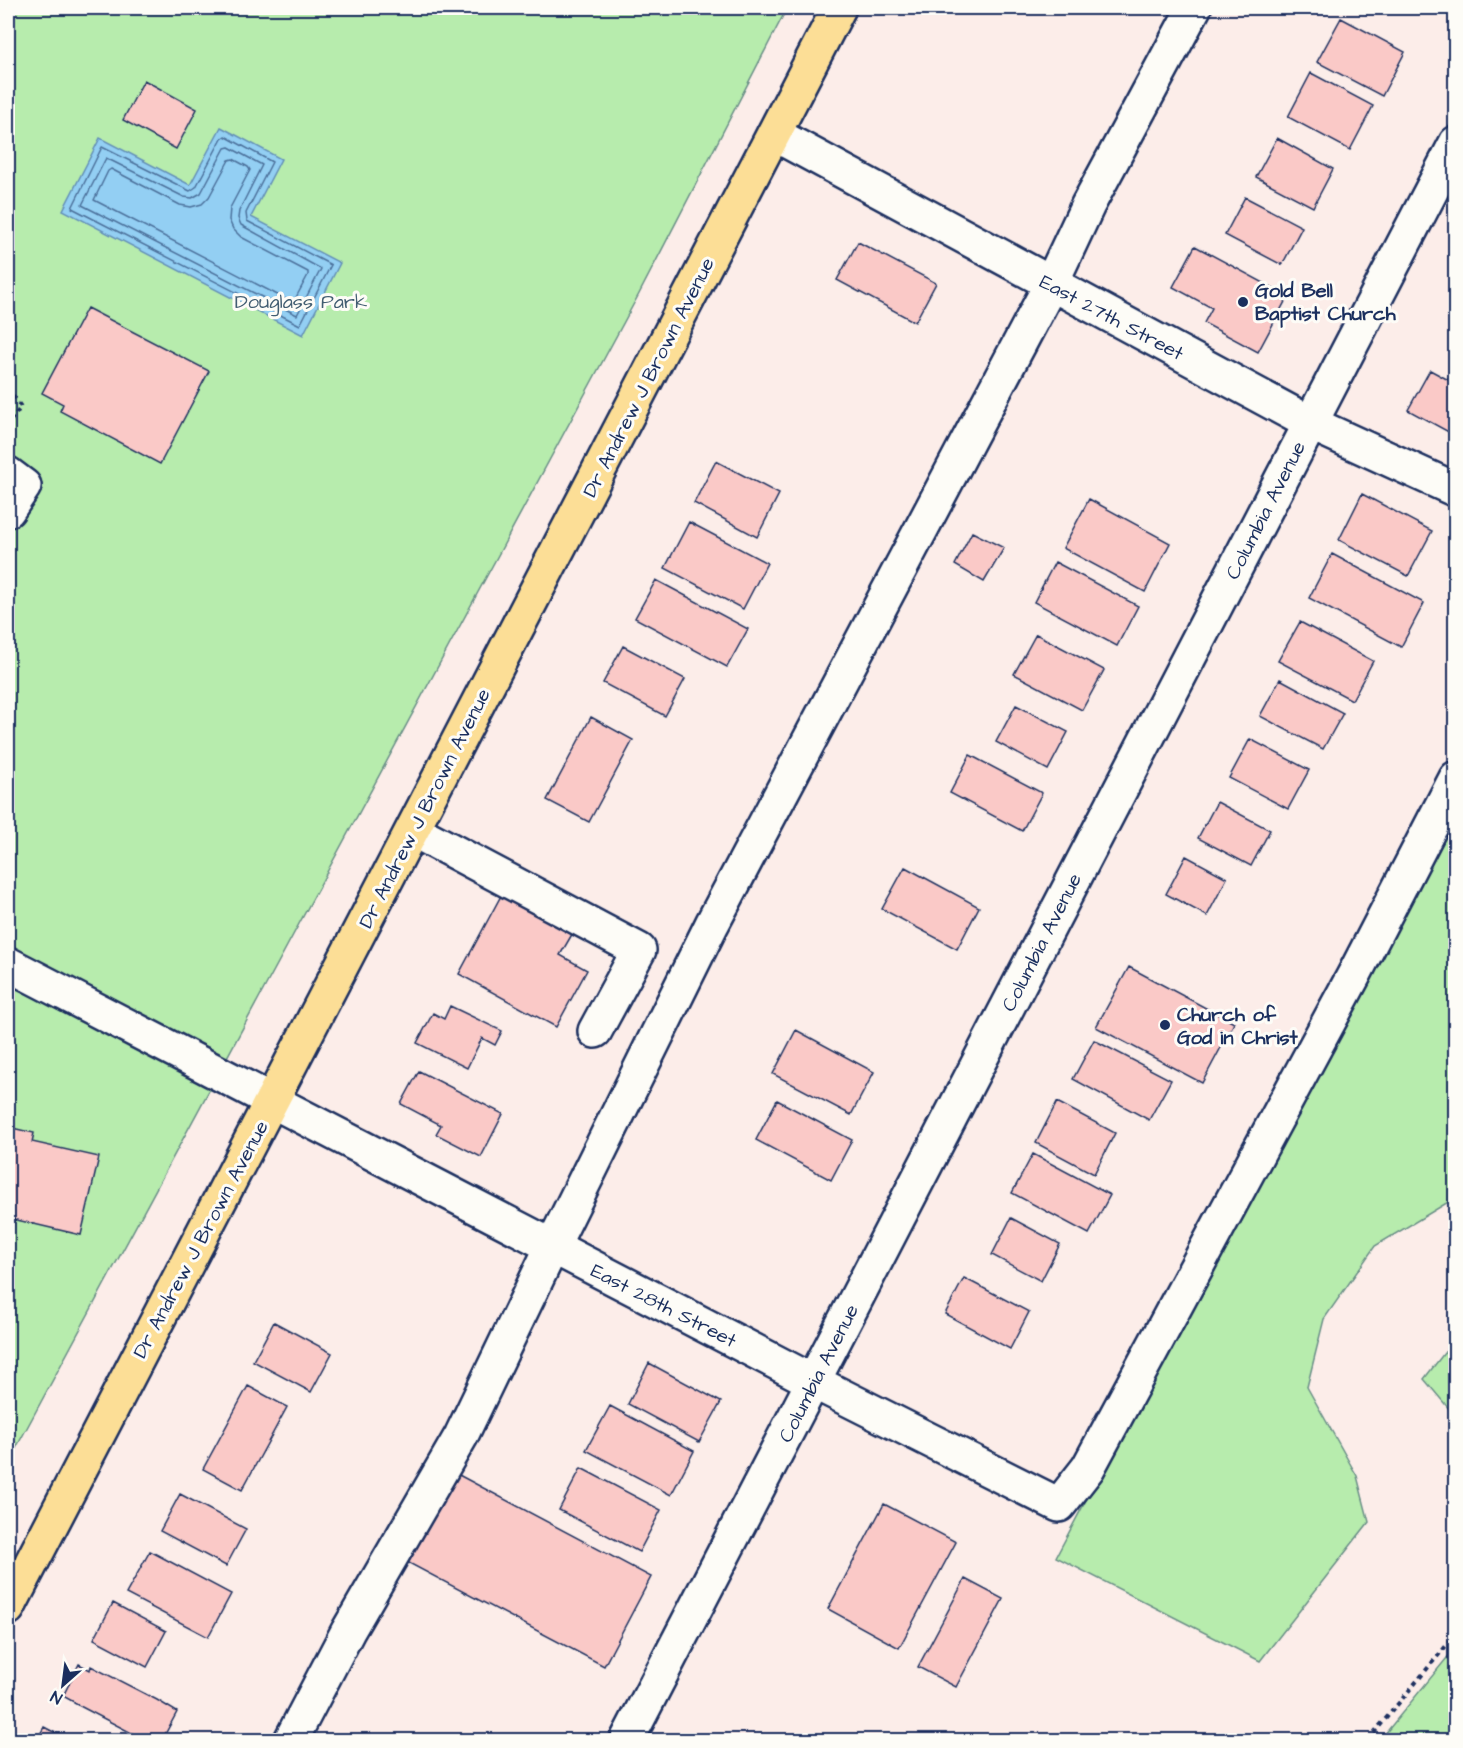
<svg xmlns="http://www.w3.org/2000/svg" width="1463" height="1748" font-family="'Architects Daughter',sans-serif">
  <rect width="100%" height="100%" fill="#fcede9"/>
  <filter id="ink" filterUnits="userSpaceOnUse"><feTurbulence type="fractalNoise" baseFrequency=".0167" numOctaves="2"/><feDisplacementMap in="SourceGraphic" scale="12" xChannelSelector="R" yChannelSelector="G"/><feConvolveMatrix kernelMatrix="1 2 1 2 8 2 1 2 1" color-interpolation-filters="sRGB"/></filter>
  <g filter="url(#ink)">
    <!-- green -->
    <path fill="#b7ecad" stroke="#698e86" stroke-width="1.5" d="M8,8H787L639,294L8,1463Z
      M1455,802V1198L1375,1246L1324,1319L1307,1387L1357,1476L1369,1522L1260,1661L1056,1557Z
      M1455,1339V1416L1424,1379Z
      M1455,1648V1740H1380Z"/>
    <!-- water -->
    <path fill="#93cff3" stroke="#638fb7" stroke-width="1.5" d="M221,127L281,159L251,217L340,263L303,335L63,210L100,138L190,185Z"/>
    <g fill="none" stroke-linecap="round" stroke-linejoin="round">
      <!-- shore -->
      <path stroke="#4b6f9a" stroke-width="1.5" d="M225,136L272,162L246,213L247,221L331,265L300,325L72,208L102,147L190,191L196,187L222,138Z
        M229,147L262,165L239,211L238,218L241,225L321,269L297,315L82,205L106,158L184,197L192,198L201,193L225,148Z
        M233,159L248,167L250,170L230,208L229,220L233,229L241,237L308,272V275L293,303L94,200L108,171L111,169L180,205L191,207L202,204L209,197L229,160Z"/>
    </g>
    <!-- building -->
    <path fill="#fac9c7" stroke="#1b2f5e" stroke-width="1.5" d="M1341,18L1405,52L1382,96L1317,62Z
      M1311,73L1373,106L1350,150L1288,117Z
      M144,80L197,109L176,149L123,120Z
      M1277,138L1333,169L1313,207L1256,177Z
      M1245,197L1302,227L1282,265L1225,235Z
      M858,242L936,283L915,322L837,280Z
      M1195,246L1288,296L1258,352L1204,323L1212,308L1173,287Z
      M87,308L209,371L160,464L60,411L63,404L42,393Z
      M1430,370L1456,384V436L1408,410Z
      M716,461L779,494L757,537L694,503Z
      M1362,494L1432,531L1408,576L1339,540Z
      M1089,499L1170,543L1145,592L1063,548Z
      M689,522L767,563L743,609L665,568Z
      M972,532L1004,548L984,582L955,565Z
      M1332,554L1424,603L1401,647L1309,598Z
      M1055,562L1138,606L1117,646L1034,602Z
      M656,580L748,629L727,667L635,618Z
      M1300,622L1373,661L1352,700L1278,661Z
      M1036,634L1104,670L1082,710L1014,674Z
      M623,646L685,679L665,716L603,683Z
      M1280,679L1343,713L1323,749L1260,716Z
      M1016,705L1068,732L1048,770L996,742Z
      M591,717L633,740L589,822L547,800Z
      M1250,739L1309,770L1288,809L1229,778Z
      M970,755L1042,793L1022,831L950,793Z
      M1217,802L1270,830L1251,866L1198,838Z
      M1186,856L1227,878L1207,916L1166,894Z
      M905,867L979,907L957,949L882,909Z
      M503,892L574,931L560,955L587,970L556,1027L459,974Z
      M1129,967L1234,1023L1202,1083L1096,1027Z
      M450,1006L502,1031L495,1045L482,1038L467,1068L417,1043L433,1013L444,1019Z
      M796,1030L874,1072L851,1115L773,1074Z
      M1094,1040L1171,1080L1149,1120L1073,1079Z
      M419,1071L503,1114L481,1157L436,1134L441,1125L401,1104Z
      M777,1100L852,1140L831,1180L756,1140Z
      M1057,1102L1115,1133L1094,1174L1036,1143Z
      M8,1127L34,1133L32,1142L99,1157L81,1235L8,1218Z
      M1033,1154L1110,1195L1089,1234L1012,1193Z
      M1011,1218L1060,1244L1041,1281L992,1255Z
      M964,1278L1029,1312L1010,1349L945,1314Z
      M274,1322L332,1353L311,1392L253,1361Z
      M649,1363L721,1402L699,1442L628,1404Z
      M248,1386L287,1407L242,1490L203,1469Z
      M610,1406L694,1451L671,1495L586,1450Z
      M581,1468L661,1510L639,1552L559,1510Z
      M455,1473L651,1577L604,1666L407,1562Z
      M180,1494L246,1529L226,1566L160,1531Z
      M884,1504L956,1542L899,1648L828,1609Z
      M150,1551L231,1594L208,1637L126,1594Z
      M965,1579L1003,1599L956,1687L918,1667Z
      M113,1603L166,1631L147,1667L94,1639Z
      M79,1664L90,1670L91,1666L157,1700L177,1712L162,1740H145L74,1703V1702L63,1696Z
      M44,1727L69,1740H37Z"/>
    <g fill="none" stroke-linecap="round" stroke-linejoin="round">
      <!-- minor casing -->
      <g stroke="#1b2f5e" stroke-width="38">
        <path id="minor" d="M774,134L1310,423L1456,490
          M8,474L24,486L8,510
          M413,830L639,950L595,1031
          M8,964L814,1382L1059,1505L1088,1468L1354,975L1456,778
          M291,1740L348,1631L461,1436L552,1247L712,924L1051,284L1088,205L1194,8
          M627,1740L1456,143"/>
      </g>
      <!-- major casing -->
      <g stroke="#1b2f5e" stroke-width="38">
        <path id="major" d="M8,1608L839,8"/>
      </g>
      <!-- path -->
      <path stroke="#1b2f5e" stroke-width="4" stroke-dasharray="4.5 4.5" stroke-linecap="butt" d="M8,388L21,407L8,424
        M1368,1740L1456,1634"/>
      <!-- minor -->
      <use href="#minor" stroke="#fdfcf7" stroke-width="33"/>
      <!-- major -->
      <use href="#major" stroke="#fcde96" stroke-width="33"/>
    </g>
  </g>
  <!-- markers -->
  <g fill="#1b2f5e" stroke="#fdfcf7" stroke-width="2">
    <circle cx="1243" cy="302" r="6"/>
    <circle cx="1165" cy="1025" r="6"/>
  </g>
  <g text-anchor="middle" stroke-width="6" stroke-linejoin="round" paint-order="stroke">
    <!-- poi labels -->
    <g font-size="20" font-weight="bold" fill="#1b2f5e" stroke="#fdfcf7" text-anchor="start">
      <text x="1255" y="297">Gold Bell<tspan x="1255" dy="23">Baptist Church</tspan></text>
      <text x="1177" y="1021">Church of<tspan x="1177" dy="23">God in Christ</tspan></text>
    </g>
    <!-- park labels -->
    <g font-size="20" fill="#425e72" stroke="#fdfcf7">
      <text x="301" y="308">Douglass Park</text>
    </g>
    <!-- street labels -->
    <g font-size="20" fill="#1b2f5e" stroke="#fdfcf7">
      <text transform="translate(1112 317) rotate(28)" y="7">East 27th Street</text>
      <text transform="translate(648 377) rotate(-63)" y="7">Dr Andrew J Brown Avenue</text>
      <text transform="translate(1265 510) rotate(-63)" y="7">Columbia Avenue</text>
      <text transform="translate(424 808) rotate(-63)" y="7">Dr Andrew J Brown Avenue</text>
      <text transform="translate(1041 942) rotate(-63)" y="7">Columbia Avenue</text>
      <text transform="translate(200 1239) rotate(-62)" y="7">Dr Andrew J Brown Avenue</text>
      <text transform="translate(664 1305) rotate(27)" y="7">East 28th Street</text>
      <text transform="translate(818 1373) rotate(-63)" y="7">Columbia Avenue</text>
    </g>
  </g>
  <!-- margin -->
  <rect width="1463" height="1748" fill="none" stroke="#fdfcf7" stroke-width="30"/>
  <rect x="15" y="15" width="1433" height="1718" fill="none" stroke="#1b2f5e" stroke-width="2" filter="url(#ink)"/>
  <!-- north arrow -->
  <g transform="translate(63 1685) rotate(208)" stroke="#fdfcf7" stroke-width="4.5" paint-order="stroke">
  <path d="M0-4.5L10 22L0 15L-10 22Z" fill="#1b2f5e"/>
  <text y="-9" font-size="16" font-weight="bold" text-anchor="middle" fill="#1b2f5e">N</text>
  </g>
</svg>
